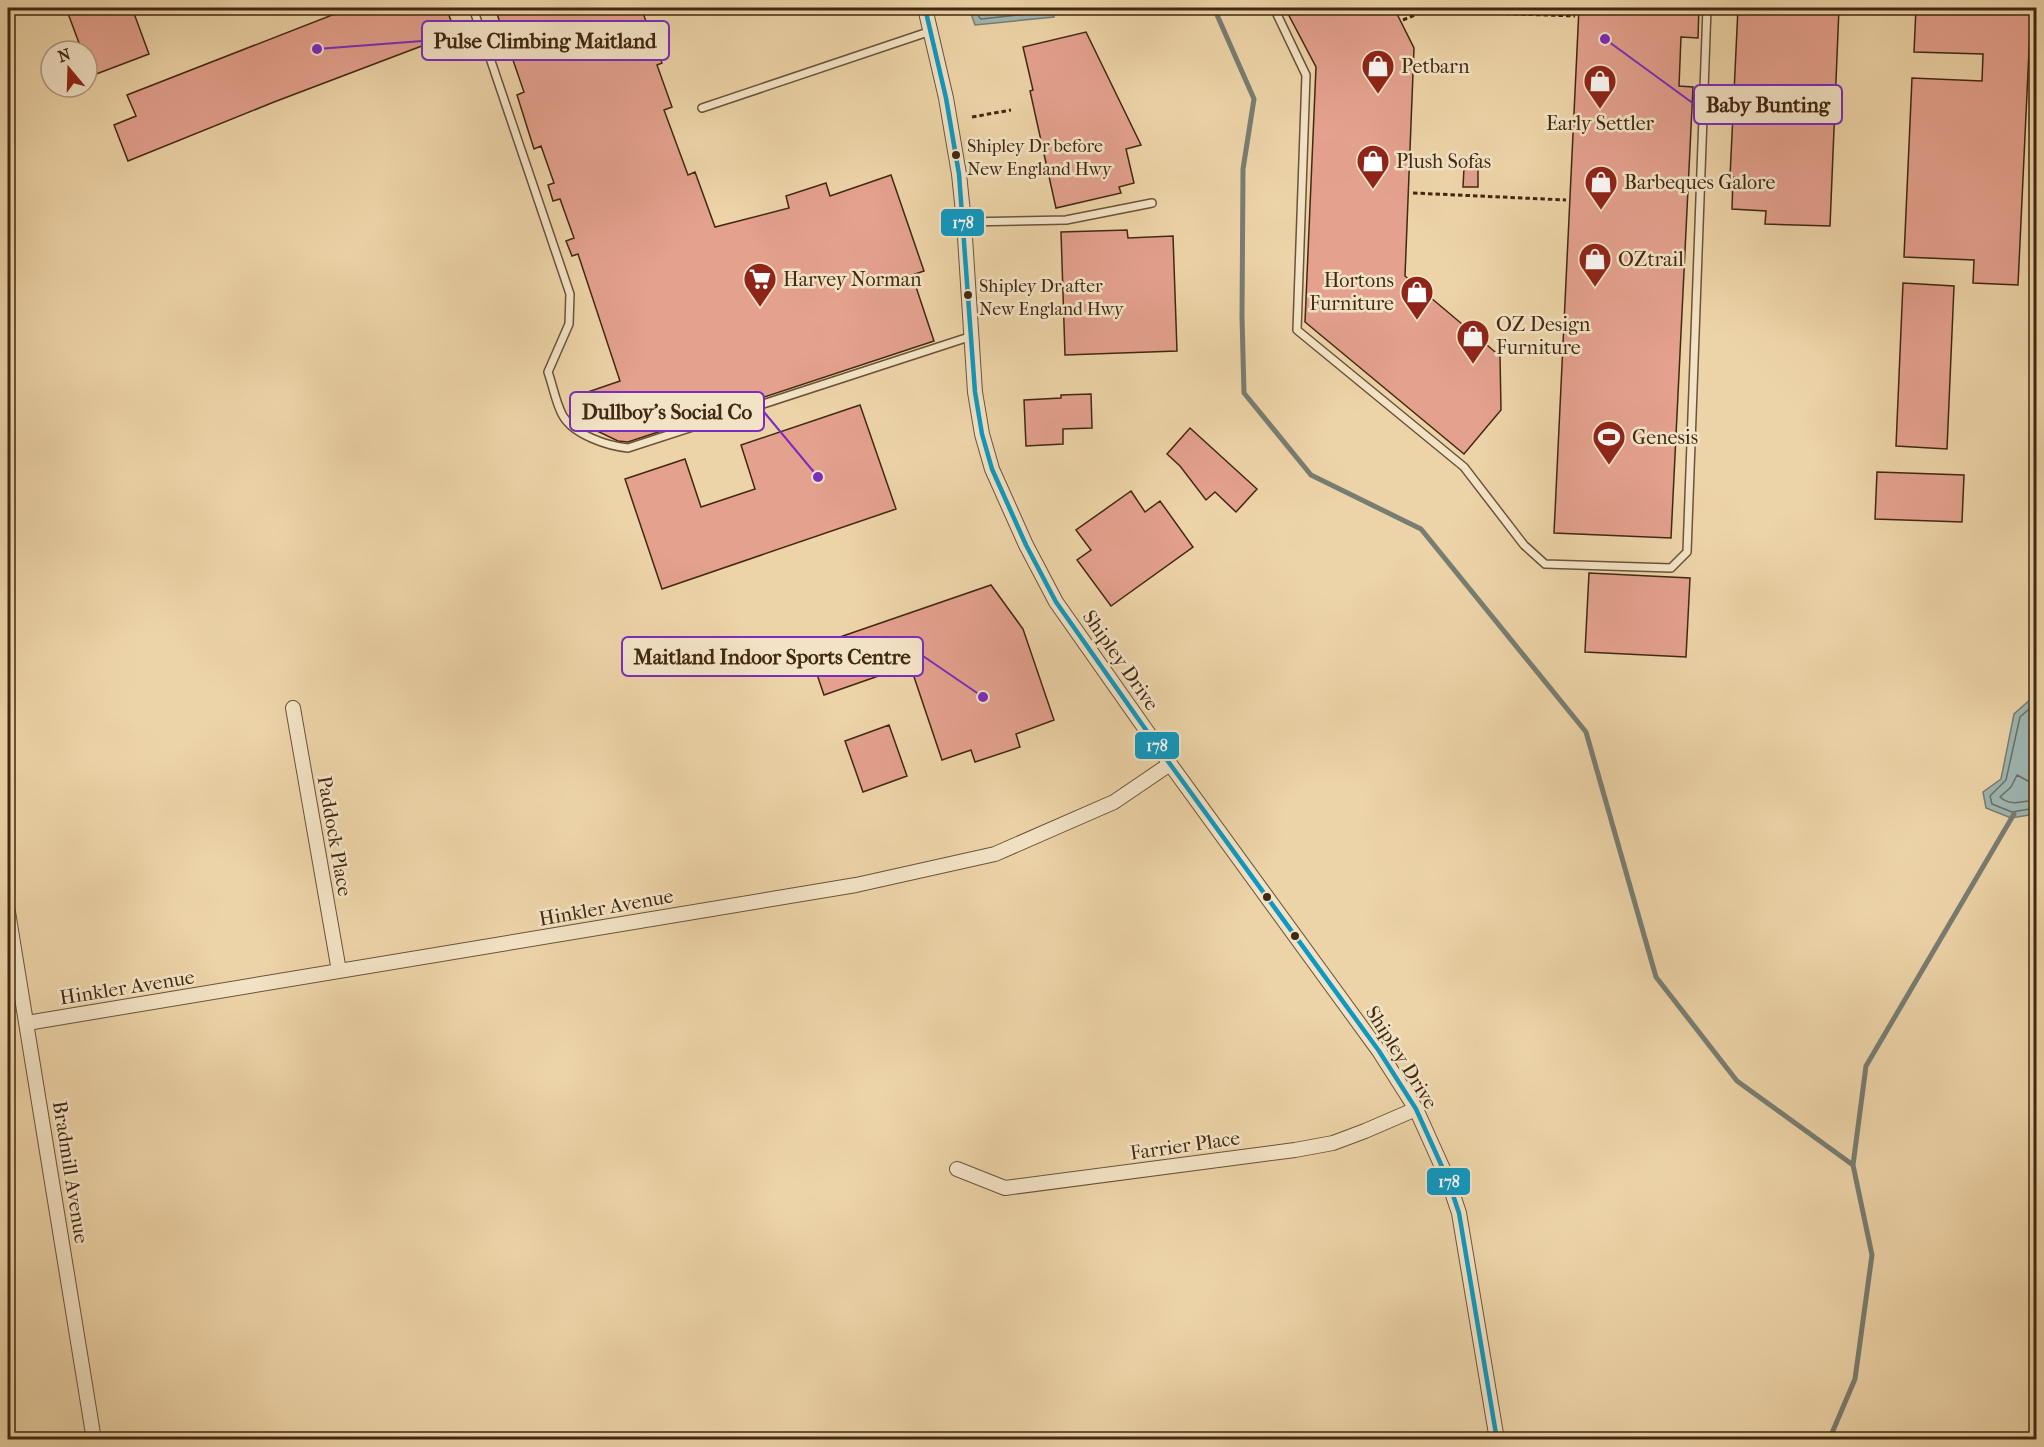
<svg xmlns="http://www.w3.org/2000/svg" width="2044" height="1447" font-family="'IM FELL French Canon',serif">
  <rect width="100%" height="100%" fill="#edd4a8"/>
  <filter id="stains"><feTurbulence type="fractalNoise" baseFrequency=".00333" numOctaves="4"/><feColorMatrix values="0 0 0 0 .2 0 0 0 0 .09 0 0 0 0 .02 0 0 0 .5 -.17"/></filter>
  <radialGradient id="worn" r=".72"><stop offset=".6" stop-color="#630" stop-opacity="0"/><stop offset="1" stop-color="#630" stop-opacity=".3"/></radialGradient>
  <!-- water -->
  <path fill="#9db6b2" stroke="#787d72" stroke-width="1.5" d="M969,8H1055L1054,17L975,25Z
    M2033,697L2036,698V720L2030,768H2036V814L2011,818L1986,808L1983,792L2001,779L2014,714Z"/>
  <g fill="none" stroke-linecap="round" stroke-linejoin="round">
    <!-- shore -->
    <path stroke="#6e6f62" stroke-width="1.5" d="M976,8L979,17L981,19L1046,12L1049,8
      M2036,703L2020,717L2006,780L1990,796L1992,804L2012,812L2036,808
      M2036,782L2028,781L2017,775L2011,787L2000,797C2011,807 2023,801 2036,800"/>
    <!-- stream -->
    <path stroke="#787d72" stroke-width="5" d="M1214,8L1254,99L1243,169L1242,317L1244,393L1311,475L1421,529L1586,732L1656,977L1737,1081L1853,1165
      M1829,1440L1855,1379L1872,1255L1853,1165L1866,1066L2014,814"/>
  </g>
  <!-- building -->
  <path fill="#e4a18e" stroke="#402811" stroke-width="1.5" d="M66,8H132L149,54L91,76L87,64V51H82Z
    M350,8H446L456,33L274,102L128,161L114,125L136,116L127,95Z
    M495,8H641L662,63L657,65L672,107L664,110L688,175L695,172L715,227L789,208L786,196L826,183L830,196L891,175L924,271L912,275L934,341L628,442L618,441L597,431L585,393L620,381L578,254L572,256L566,241L574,238L560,199L553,201L548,185L554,183L541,146L534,149L528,130L517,95L524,92Z
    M1285,8H1394L1414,48L1405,276L1500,356L1501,410L1464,454L1305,322L1316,67Z
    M1579,8H1699L1698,38L1681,37L1679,86L1693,87L1671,538L1554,533Z
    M1738,8H1839L1830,226L1765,224L1766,211L1732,209L1733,177H1730Z
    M1916,8H2031L2018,285L1973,283L1974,260L1904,257L1912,78L1982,81L1983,54L1914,52Z
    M1086,32L1141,145L1126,149L1134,183L1119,187L1121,193L1056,208L1030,91L1033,90L1023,47Z
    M1464,168H1478V187H1463Z
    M1127,230L1128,238L1173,236L1177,351L1065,355L1061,232Z
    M1903,283L1954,286L1947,449L1896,446Z
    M1091,394L1092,428L1063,429V444L1026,446L1024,400L1061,398V395Z
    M860,405L896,509L662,589L625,479L685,459L701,507L755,489L741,445Z
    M1190,428L1257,489L1236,512L1215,492L1206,500L1180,466L1167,454Z
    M1877,472L1964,475L1962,522L1875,519Z
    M1131,491L1145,512L1160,501L1193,547L1111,606L1077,560L1091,550L1076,530Z
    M1589,573L1690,578L1686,657L1585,652Z
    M991,585L1023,629L1054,720L1016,734L1020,747L975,762L971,750L942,760L910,665L824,695L808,648Z
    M889,725L907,776L863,792L845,741Z"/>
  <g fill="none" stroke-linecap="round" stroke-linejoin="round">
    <!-- service casing -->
    <g stroke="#6b5337" stroke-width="10">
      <path id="service" d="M473,8L570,294L569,324L548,372C553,386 556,404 563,416C574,435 608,446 628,448L972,336
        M1274,8L1306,75L1297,330L1464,467L1524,545L1545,564L1671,568L1687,552L1707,8
        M702,108L931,31
        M964,222L1066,220L1152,203"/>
    </g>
    <!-- minor casing -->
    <g stroke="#6b5337" stroke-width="16">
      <path id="minor" d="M925,8L946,98L959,174L964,222L975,392L982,434L992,469L1026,545L1056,602L1170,764L1379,1051L1416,1109L1448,1180L1459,1213L1497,1440
        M293,708L339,971
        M8,912L94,1440
        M27,1023L856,885L995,854L1114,802L1170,764
        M957,1169L1005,1188L1295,1150L1333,1143L1365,1131L1416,1109"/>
    </g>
    <!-- path -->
    <path stroke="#402811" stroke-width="3" stroke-dasharray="4.5 3" stroke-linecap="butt" d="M1403,20L1424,11L1575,16
      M972,117L1011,110
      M1413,193L1566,200"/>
    <!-- service -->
    <use href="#service" stroke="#f3e3c6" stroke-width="7"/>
    <!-- minor -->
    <use href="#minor" stroke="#f3e3c6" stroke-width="14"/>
    <!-- bus-1 casing -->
    <g stroke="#f3e3c6" stroke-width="9">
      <path id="bus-1" d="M925,8L946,98L959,174L975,392L982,434L992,469L1026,545L1056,602L1170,764L1379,1051L1416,1109L1448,1180L1459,1213L1497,1440"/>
    </g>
    <!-- bus-1 -->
    <use href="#bus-1" stroke="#0d99c3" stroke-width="4.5"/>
  </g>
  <!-- icons -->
  <defs>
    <g id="shop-pin" transform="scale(1.725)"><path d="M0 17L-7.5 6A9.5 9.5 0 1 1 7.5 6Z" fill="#8f2418" stroke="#f3e3c6"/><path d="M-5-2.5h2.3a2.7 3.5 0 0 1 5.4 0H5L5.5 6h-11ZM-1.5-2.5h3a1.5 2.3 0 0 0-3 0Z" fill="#fff"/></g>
    <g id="supermarket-pin" transform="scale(1.725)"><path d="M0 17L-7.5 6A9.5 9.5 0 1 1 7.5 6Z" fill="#8f2418" stroke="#f3e3c6"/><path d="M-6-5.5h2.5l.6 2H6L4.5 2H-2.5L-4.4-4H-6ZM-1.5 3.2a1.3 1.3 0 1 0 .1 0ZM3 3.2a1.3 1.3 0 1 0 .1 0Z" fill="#fff"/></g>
    <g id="stadium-pin" transform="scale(1.725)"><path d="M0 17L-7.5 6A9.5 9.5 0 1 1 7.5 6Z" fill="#8f2418" stroke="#f3e3c6"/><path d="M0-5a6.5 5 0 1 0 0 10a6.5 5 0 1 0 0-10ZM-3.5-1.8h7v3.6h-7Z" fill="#fff"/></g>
  </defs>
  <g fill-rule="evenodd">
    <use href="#shop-pin" x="1378" y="66"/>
    <use href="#shop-pin" x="1600" y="81"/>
    <use href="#shop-pin" x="1373" y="161"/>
    <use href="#shop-pin" x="1601" y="182"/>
    <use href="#shop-pin" x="1595" y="259"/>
    <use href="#supermarket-pin" x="760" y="279"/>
    <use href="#shop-pin" x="1417" y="292"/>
    <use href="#shop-pin" x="1473" y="336"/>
    <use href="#stadium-pin" x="1609" y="437"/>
  </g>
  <!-- markers -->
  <g fill="#402811" stroke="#f3e3c6" stroke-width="2">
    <circle cx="956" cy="155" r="5"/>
    <circle cx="968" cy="295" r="5"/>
    <circle cx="1267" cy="897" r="5"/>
    <circle cx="1295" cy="936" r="5"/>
  </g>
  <g text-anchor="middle" stroke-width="5" stroke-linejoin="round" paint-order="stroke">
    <!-- bus labels -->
    <g font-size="18" fill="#402811" stroke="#f3e3c6" text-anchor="start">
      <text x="967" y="152">Shipley Dr before<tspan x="967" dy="23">New England Hwy</tspan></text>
      <text x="979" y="292">Shipley Dr after<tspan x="979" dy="23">New England Hwy</tspan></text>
    </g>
    <!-- poi labels -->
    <g font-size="20" fill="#402811" stroke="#f3e3c6" text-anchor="start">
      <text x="1401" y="73">Petbarn</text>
      <text x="1600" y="130" text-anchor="middle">Early Settler</text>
      <text x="1396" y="168">Plush Sofas</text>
      <text x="1624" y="189">Barbeques Galore</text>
      <text x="1618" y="266">OZtrail</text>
      <text x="783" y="286">Harvey Norman</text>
      <text x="1394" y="287" text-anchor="end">Hortons<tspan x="1394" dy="23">Furniture</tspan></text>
      <text x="1496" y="331">OZ Design<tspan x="1496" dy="23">Furniture</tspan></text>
      <text x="1632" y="444">Genesis</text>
    </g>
    <!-- street labels -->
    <g font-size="20" fill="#402811" stroke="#f3e3c6">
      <text transform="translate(1121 660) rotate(55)" y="7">Shipley Drive</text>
      <text transform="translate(335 836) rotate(80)" y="7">Paddock Place</text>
      <text transform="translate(606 907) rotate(-10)" y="7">Hinkler Avenue</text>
      <text transform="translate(127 987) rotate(-9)" y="7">Hinkler Avenue</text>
      <text transform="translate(1402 1057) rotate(58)" y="7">Shipley Drive</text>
      <text transform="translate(1185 1145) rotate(-8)" y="7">Farrier Place</text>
      <text transform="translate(71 1172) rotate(81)" y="7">Bradmill Avenue</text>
    </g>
  </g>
  <!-- callouts -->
  <path fill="none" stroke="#7b2cbf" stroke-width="2" d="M317 49L422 41M1605 39L1694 104M818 477L764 412M983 697L923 656"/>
  <g fill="#7b2cbf" stroke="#f3e3c6" stroke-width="2">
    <circle cx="317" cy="49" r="6"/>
    <circle cx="1605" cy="39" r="6"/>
    <circle cx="818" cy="477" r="6"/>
    <circle cx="983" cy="697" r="6"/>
  </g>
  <g fill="#f3e3c6" stroke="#7b2cbf" stroke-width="2">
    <rect x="422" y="21" width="247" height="39" rx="6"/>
    <rect x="1694" y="85" width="148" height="39" rx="6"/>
    <rect x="570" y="392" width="194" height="39" rx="6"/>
    <rect x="622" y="637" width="301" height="39" rx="6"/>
  </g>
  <g font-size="21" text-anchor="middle" font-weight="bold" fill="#402811">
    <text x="545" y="48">Pulse Climbing Maitland</text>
    <text x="1768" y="112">Baby Bunting</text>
    <text x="667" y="419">Dullboy's Social Co</text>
    <text x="772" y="664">Maitland Indoor Sports Centre</text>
  </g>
  <g stroke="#f3e3c6" stroke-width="2">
    <rect x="940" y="208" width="45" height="29" rx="6" fill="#0d99c3"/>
    <rect x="1134" y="731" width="46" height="29" rx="6" fill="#0d99c3"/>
    <rect x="1426" y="1167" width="45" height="29" rx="6" fill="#0d99c3"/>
  </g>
  <g font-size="16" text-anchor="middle" font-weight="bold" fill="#fff">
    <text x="963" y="228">178</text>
    <text x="1157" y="751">178</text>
    <text x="1449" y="1187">178</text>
  </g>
  <!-- margin -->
  <rect width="2044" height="1447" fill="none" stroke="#edd4a8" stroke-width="30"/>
  <rect x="9" y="9" width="2026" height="1429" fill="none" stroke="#402811" stroke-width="3"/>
  <rect x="15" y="15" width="2014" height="1417" fill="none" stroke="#402811" stroke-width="1.5"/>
  <!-- north arrow -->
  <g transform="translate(69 69) rotate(341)"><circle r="28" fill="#f3e3c6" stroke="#ab987e" stroke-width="1.5"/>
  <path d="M0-4.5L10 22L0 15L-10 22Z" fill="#8f2418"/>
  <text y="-9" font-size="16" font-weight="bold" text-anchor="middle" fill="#402811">N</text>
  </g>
  <rect width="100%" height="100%" filter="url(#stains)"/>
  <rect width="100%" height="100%" fill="url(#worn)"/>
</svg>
